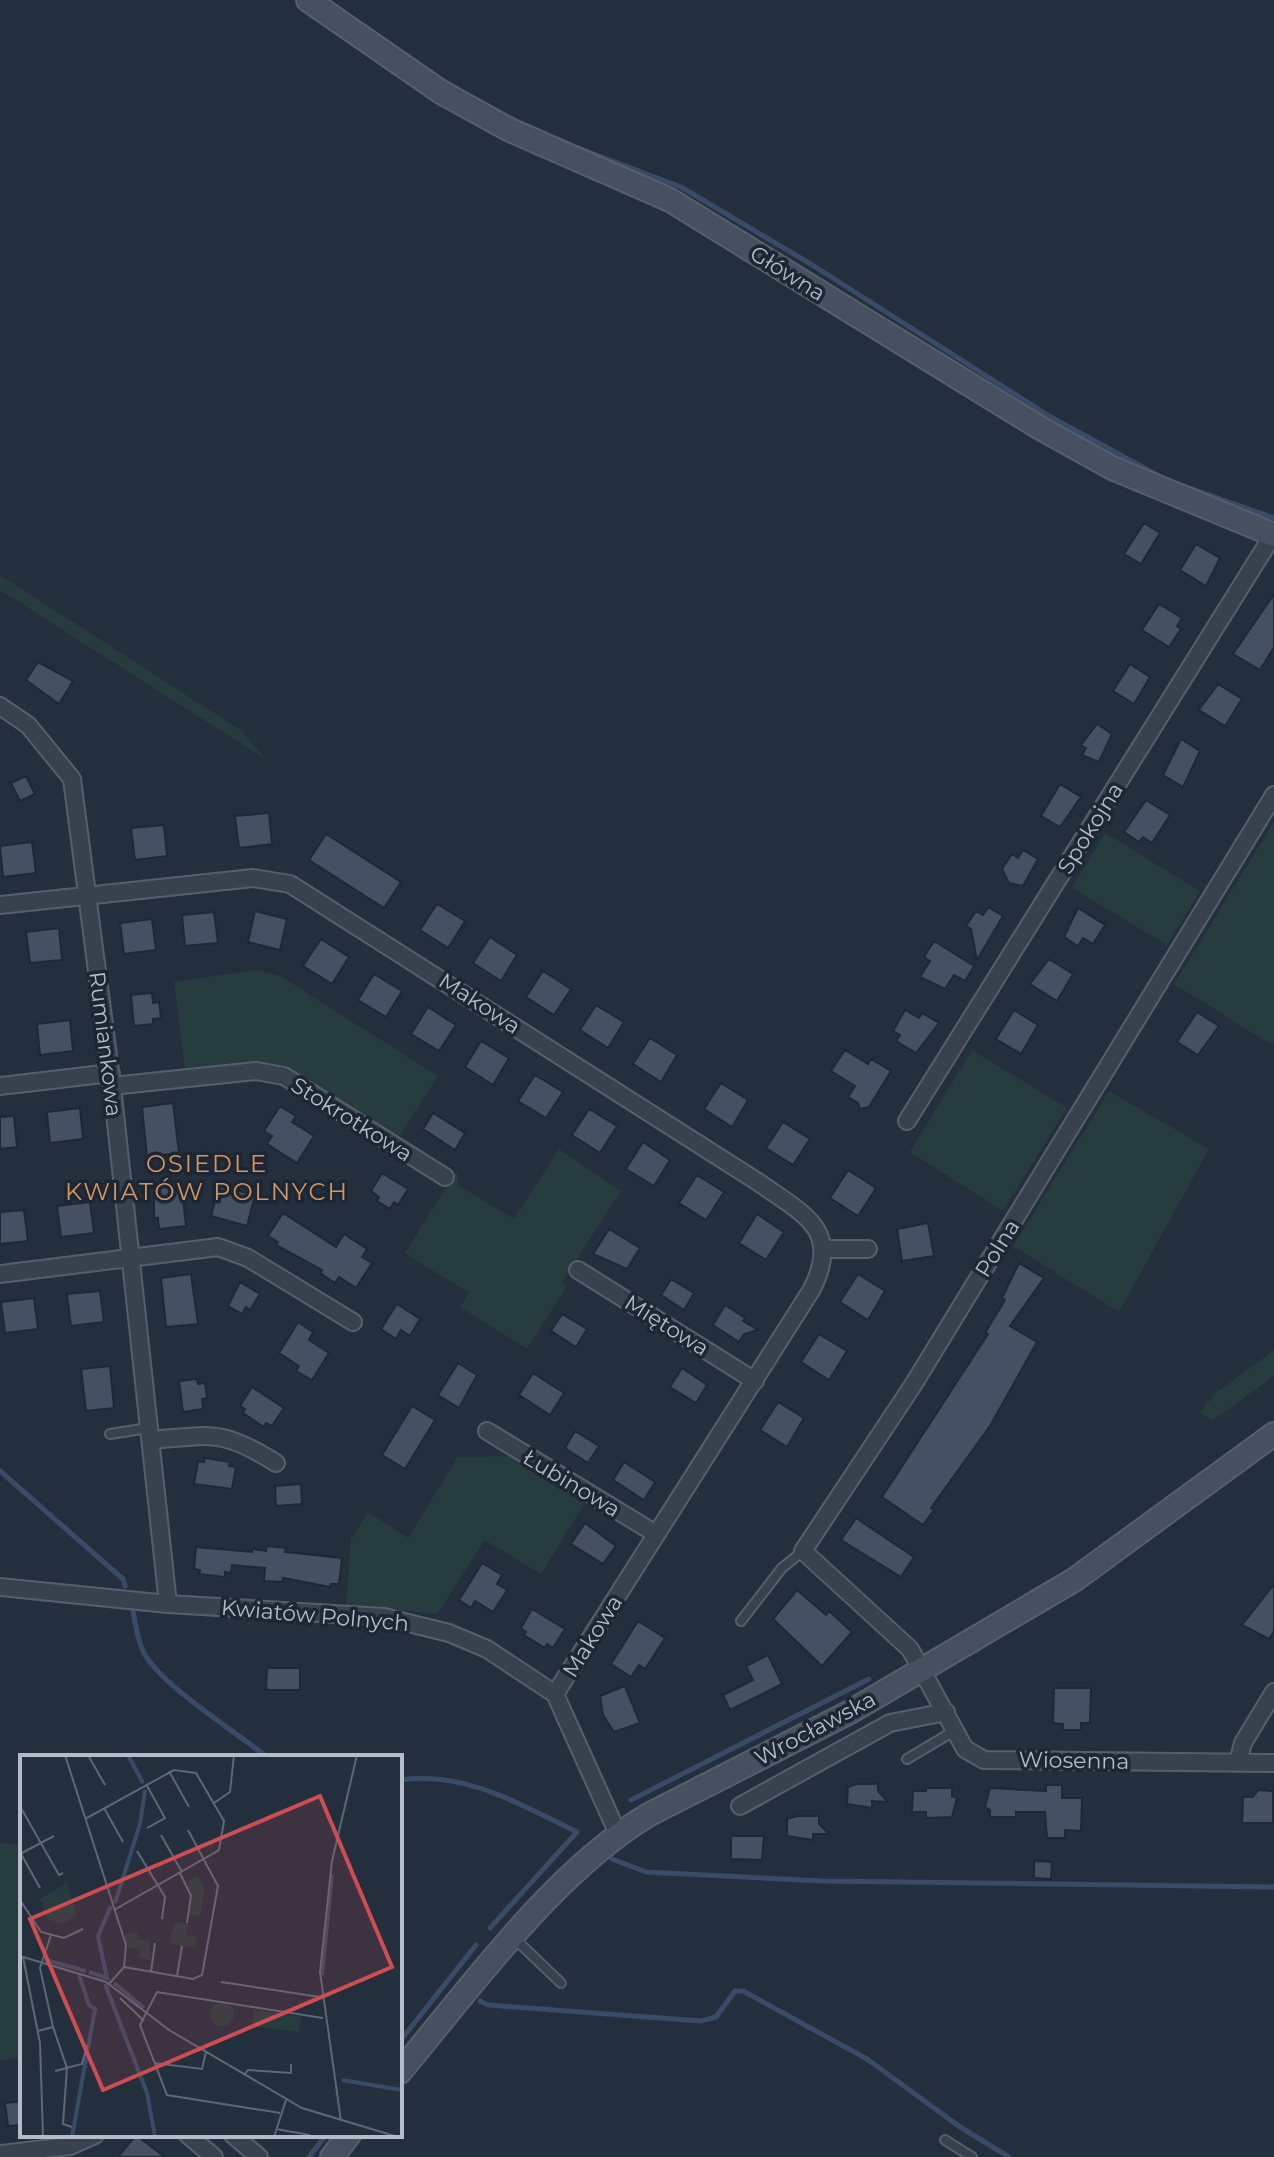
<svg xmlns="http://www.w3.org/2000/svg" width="1274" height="2157" font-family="Montserrat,sans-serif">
  <rect width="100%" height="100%" fill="#242f3e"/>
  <!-- green -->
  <path fill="#263c3f" d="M0,575L239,729L268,761L0,590Z
    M1274,822V1041L1272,1045L1174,984Z
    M1105,833L1200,891L1167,945L1072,888Z
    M256,970L280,976L438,1076L397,1140L257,1064L185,1069L174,982Z
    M972,1050L1067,1108L1003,1211L910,1152Z
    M1109,1091L1209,1149L1119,1312L1013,1246Z
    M559,1149L621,1191L562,1282L567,1286L527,1349L460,1307L469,1293L405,1253L457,1170L458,1185L514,1219Z
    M1274,1350V1376L1213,1420L1199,1413L1217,1392Z
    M510,1456L585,1503L541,1574L485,1540L437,1614L346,1605L351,1539L368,1512L408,1538L458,1457Z
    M0,1843L22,1845V2058L0,2060Z"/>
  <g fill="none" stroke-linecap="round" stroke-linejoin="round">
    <!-- stream -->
    <path stroke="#394c67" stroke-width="5" d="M578,148L681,187L814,266L1049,416L1157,475
      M1181,485L1274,518
      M0,1471L123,1579L125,1586
      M133,1612C136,1626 137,1640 144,1653C163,1687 235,1731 267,1757
      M400,1780C466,1771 519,1804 577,1832L490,1928
      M631,1800L869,1679
      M612,1859L646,1872L822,1881L1274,1887
      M480,2001L488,2005L701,2021L716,2017L735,1991H743L867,2059L960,2127L1009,2157
      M400,2041L476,1945
      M309,2157L326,2135"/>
  </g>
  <!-- building -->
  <path fill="#455162" stroke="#1f2835" stroke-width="2" d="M1144,523L1160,533L1141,564L1124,554Z
    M1196,544L1220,558L1206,586L1180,570Z
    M1274,594V647L1260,670L1233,654Z
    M1159,604L1182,618L1177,626L1181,629L1169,647L1142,630Z
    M38,662L73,681L59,704L26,680Z
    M1130,664L1150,677L1134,704L1113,691Z
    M1218,684L1242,699L1225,726L1199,710Z
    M1097,724L1112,734L1099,762L1082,755L1086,748L1081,745Z
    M1181,739L1200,751L1183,787L1163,775Z
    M26,776L35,794L20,801L11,783Z
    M1060,784L1081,797L1060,827L1041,816Z
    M1146,800L1170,815L1152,843L1143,837L1139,842L1124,832Z
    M269,813L272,844L239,848L235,816Z
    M164,825L167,856L135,860L131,828Z
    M326,834L401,882L384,908L309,860Z
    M32,842L36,873L3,877L0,846Z
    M1023,850L1038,859L1023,886L1009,883L1002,869L1012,854L1018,858Z
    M437,904L465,921L448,948L420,930Z
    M988,907L1003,916L977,960L971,929L966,926L976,911L983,915Z
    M1078,908L1105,925L1093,944L1083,938L1078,946L1064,937Z
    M255,911L287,919L280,950L248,942Z
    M214,912L218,943L185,946L182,915Z
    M152,919L156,950L124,954L120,923Z
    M59,928L62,960L30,963L26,932Z
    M490,937L517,955L501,981L473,963Z
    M321,939L349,957L332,984L303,966Z
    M934,941L974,966L965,981L954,975L945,989L920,977L930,961L924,957Z
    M1049,959L1073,974L1057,1001L1030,984Z
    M543,971L571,989L554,1015L526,997Z
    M374,974L402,991L386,1017L358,1000Z
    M152,993L153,1003L159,1002L161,1018L153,1019V1024L134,1026L131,995Z
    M596,1005L624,1022L608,1048L580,1030Z
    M428,1007L456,1025L439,1051L411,1034Z
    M905,1010L919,1018L922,1013L939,1023L916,1053L896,1041L900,1035L893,1031Z
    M1014,1010L1038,1025L1021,1054L996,1039Z
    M1197,1012L1219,1026L1198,1055L1177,1042Z
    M70,1020L73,1051L40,1055L37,1024Z
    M650,1038L677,1055L661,1082L633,1064Z
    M481,1041L509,1058L493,1085L465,1067Z
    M845,1050L868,1064L871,1059L891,1071L869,1107L860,1109L858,1103L848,1097L855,1086L831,1071Z
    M535,1075L563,1092L546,1118L518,1101Z
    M721,1083L748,1100L732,1127L704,1109Z
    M173,1103L179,1153L147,1157L142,1107Z
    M280,1106L296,1116L292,1122L314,1136L297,1163L267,1144L272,1136L264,1131Z
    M80,1108L83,1139L50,1143L47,1112Z
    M589,1109L617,1126L600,1153L572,1135Z
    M433,1113L465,1133L455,1150L423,1129Z
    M14,1116L17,1147L0,1149V1117Z
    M783,1122L810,1139L793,1165L766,1148Z
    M643,1142L670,1160L654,1186L626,1169Z
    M848,1170L876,1188L858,1216L830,1198Z
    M382,1173L408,1189L398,1205L394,1202L390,1209L377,1201L379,1197L371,1191Z
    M697,1175L724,1192L706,1220L679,1203Z
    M181,1181L186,1226L159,1229L158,1218H154V1184Z
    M219,1186L255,1195L247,1226L211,1216Z
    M90,1202L94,1233L61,1237L57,1206Z
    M24,1210L28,1241L0,1244V1212Z
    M283,1213L336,1247L344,1234L367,1249L362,1257L372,1263L356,1288L339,1277L335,1283L320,1273L322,1270L276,1245L278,1242L268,1236Z
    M757,1214L784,1232L766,1260L739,1243Z
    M928,1223L934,1256L902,1261L897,1229Z
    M609,1229L640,1248L627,1269L593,1254Z
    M1019,1263L1044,1278L1010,1326L1037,1342L990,1426L931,1508L934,1510L923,1525L882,1497L988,1334L985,1333L1005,1300L1002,1298Z
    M191,1274L198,1324L166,1327L161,1278Z
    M858,1274L885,1291L868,1320L840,1302Z
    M671,1279L694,1293L684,1310L661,1295Z
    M240,1282L260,1294L250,1310L246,1307L242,1314L228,1306Z
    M100,1291L104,1322L71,1326L67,1294Z
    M34,1298L38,1329L5,1333L1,1302Z
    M397,1304L420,1319L410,1336L401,1330L396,1339L381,1329Z
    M725,1305L745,1318L743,1321L758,1330L744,1334L739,1342L713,1325Z
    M562,1314L587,1329L576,1347L551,1331Z
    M298,1322L313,1332L309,1340L329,1353L312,1380L296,1371L299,1366L279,1353Z
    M819,1334L847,1351L829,1380L801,1362Z
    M458,1363L477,1375L459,1408L438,1395Z
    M110,1366L114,1408L86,1411L81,1369Z
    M682,1368L707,1385L696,1403L670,1387Z
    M533,1373L564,1393L550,1415L519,1395Z
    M197,1379L198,1384L205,1383L207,1398L202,1399L203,1409L183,1412L179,1381Z
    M252,1387L284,1408L272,1426L266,1423L264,1427L243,1413L245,1409L240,1406Z
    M778,1402L804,1418L787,1447L760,1430Z
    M412,1406L435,1420L405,1469L382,1455Z
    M575,1431L599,1446L588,1463L565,1448Z
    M205,1458L230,1462L229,1466L236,1467L232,1489L194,1484L198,1461L204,1462Z
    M624,1462L655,1482L644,1500L613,1480Z
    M301,1484L302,1504L276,1506L275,1486Z
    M856,1518L914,1557L901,1577L841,1540Z
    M585,1523L616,1546L603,1564L571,1544Z
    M267,1546L286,1548L285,1552L342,1558L339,1584H331L330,1587L283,1578L282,1582L264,1581L265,1568L232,1565L231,1573L225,1572V1577L199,1574L200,1570L194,1569L196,1547L252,1552V1549L266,1551Z
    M482,1563L502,1575L497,1584L507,1590L493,1612L475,1601L471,1608L459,1600Z
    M1274,1584V1631L1269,1639L1242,1625Z
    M797,1590L826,1615L829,1611L852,1632L822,1666L773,1619Z
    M532,1609L565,1629L553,1648L547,1644L545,1648L524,1635L526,1632L521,1628Z
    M638,1621L665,1638L645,1669L639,1665L631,1677L611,1664Z
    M768,1655L782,1684L730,1710L723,1695L753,1680L746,1666Z
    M267,1668H300V1690H266Z
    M625,1686L640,1723L614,1732L603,1715L600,1696Z
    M1054,1688H1091L1090,1723H1081V1730H1063V1724L1053,1723Z
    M857,1784H878V1791L888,1802L872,1801V1808L847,1804L848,1787Z
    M1046,1785H1062V1798H1082L1081,1831L1065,1830V1838H1047L1045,1812H1016V1817H990V1810L985,1807L990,1788L1046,1791Z
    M926,1788H952V1796L957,1798L952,1817L926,1818V1812H912L913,1791H926Z
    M1258,1790L1273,1791V1823H1242L1243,1797H1253Z
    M797,1816H819V1824L829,1834H813V1840L787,1836V1819Z
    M731,1836H764L762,1860L731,1859Z
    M1034,1861L1052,1862L1051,1879L1034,1878Z
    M22,2101V2125L8,2126L5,2103Z
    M136,2135L165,2157H118Z"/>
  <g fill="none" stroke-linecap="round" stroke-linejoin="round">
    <!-- lane casing -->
    <g stroke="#565f6c" stroke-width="12">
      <path id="lane" d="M110,1434L148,1428
        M741,1621L782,1568L803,1551
        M907,1759L954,1731
        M514,1938L561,1983
        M945,2140L972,2157"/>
    </g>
    <!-- street casing -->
    <g stroke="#565f6c" stroke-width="20">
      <path id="street" d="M0,706L28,725L72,779L112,1086L168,1604
        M1274,795L913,1385L803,1551L910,1649L965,1749L984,1760L1274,1763
        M0,905L253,878L290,884L758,1182C803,1214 842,1229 812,1289L555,1694
        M0,1086L111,1073
        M112,1086L256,1071L284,1076L445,1177
        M907,1121L1273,535
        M824,1249H868
        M578,1270L755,1381
        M0,1274L218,1247L248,1258L353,1322
        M487,1431L656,1534
        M151,1440C212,1435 222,1429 276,1463
        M0,1587L168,1604L384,1617L449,1633L487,1649L555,1694L618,1834
        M1238,1762L1243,1743L1274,1692
        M740,1806L890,1723L946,1712
        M188,2135L214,2157
        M233,2135L259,2157
        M0,2154L70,2146L95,2135"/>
    </g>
    <!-- secondary casing -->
    <g stroke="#565f6c" stroke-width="26">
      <path id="secondary" d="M308,0L441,92L510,130L670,200L1040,428L1112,468L1274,535
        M400,2072C471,1987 555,1870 650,1814L850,1712L1074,1580L1274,1434
        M332,2157L349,2135"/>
    </g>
    <!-- lane -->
    <use href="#lane" stroke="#38414e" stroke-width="8"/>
    <!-- street -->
    <use href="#street" stroke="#38414e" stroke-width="16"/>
    <!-- secondary -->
    <use href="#secondary" stroke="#465061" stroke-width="22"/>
  </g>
  <g text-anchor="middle" stroke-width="7" stroke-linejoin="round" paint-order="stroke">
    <!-- street labels -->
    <g font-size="22" fill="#b4bcc9" stroke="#1d2633">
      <text transform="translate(788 273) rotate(32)" y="8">Główna</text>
      <text transform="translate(1090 828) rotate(-58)" y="8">Spokojna</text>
      <text transform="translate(480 1003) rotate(33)" y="8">Makowa</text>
      <text transform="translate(106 1044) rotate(83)" y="8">Rumiankowa</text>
      <text transform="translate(352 1119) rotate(32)" y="8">Stokrotkowa</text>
      <text transform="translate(997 1248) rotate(-58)" y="8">Polna</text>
      <text transform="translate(667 1325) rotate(32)" y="8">Miętowa</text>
      <text transform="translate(572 1483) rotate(31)" y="8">Łubinowa</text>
      <text transform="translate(315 1615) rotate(5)" y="8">Kwiatów Polnych</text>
      <text transform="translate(592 1636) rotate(-58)" y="8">Makowa</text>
      <text transform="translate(815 1728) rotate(-28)" y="8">Wrocławska</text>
      <text transform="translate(1074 1760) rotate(1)" y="8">Wiosenna</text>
    </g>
    <!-- neighbourhood labels -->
    <g font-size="24" letter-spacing="2" fill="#d59563" stroke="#1d2633">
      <text x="207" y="1172">OSIEDLE<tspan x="207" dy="28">KWIATÓW POLNYCH</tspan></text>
    </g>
  </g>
  <!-- overview -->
  <g transform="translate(20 1755)">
    <rect width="382" height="382" fill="#242f3e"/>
    <path d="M178,121L185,134L180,161L169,159L172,141L167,127ZM47,128L57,160L42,169L27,164L20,144ZM155,167L169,169L166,180L177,182L175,192L149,189ZM118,177L117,184L130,186L131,205L119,203L121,194L108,192L104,179ZM190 259a12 12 0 1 1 24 0a12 12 0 1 1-24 0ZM234,255L281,262L279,277L232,271Z" fill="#263c3f"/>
    <path fill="none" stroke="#394c67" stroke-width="4" d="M108,0L123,28M95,148L120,69L125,35M25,205L66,216M69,217L87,223L78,181L91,151M302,220L312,119M94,228L124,253M85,229L127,338L135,382M322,325L382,335M52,382L75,254L69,250L59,220"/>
    <path fill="none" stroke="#5e6776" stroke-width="2" d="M45,0L106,190L104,212L89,229M68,0L85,30M149,16L169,52M126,29L145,63L127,73M194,48L210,37L214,0M1,53L39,120L43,118M84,53L103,87M65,64L154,15L176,18L204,66L199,95L94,155M141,80L162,117M117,96L145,142L142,164M0,97L20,133M0,99L34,81M160,118L171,141L167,168M0,145L21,177L44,183L63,174M31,180L20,213L33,272M0,201L86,227L149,275L282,353L378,382M3,202L20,288L23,382M104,212L173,224L182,220L198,131L168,75M131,217L135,188M157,221L162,191M201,227L300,242M100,243L124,266M18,276L33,272L47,313L43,369L52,372M134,308L182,314L186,297M35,316L62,309L67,290M224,320L228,315L271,318V309M260,358L147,340L120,270L137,237L303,263M321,366L300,217L312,106L337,0M256,374L290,380M254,382L266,345"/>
    <path fill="#ce4d50" fill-opacity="0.15" stroke="#ce4d50" stroke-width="4" d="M300,41L372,212L83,335L10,164Z"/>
    <rect width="382" height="382" fill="none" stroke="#b4bcc9" stroke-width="4"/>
  </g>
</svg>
